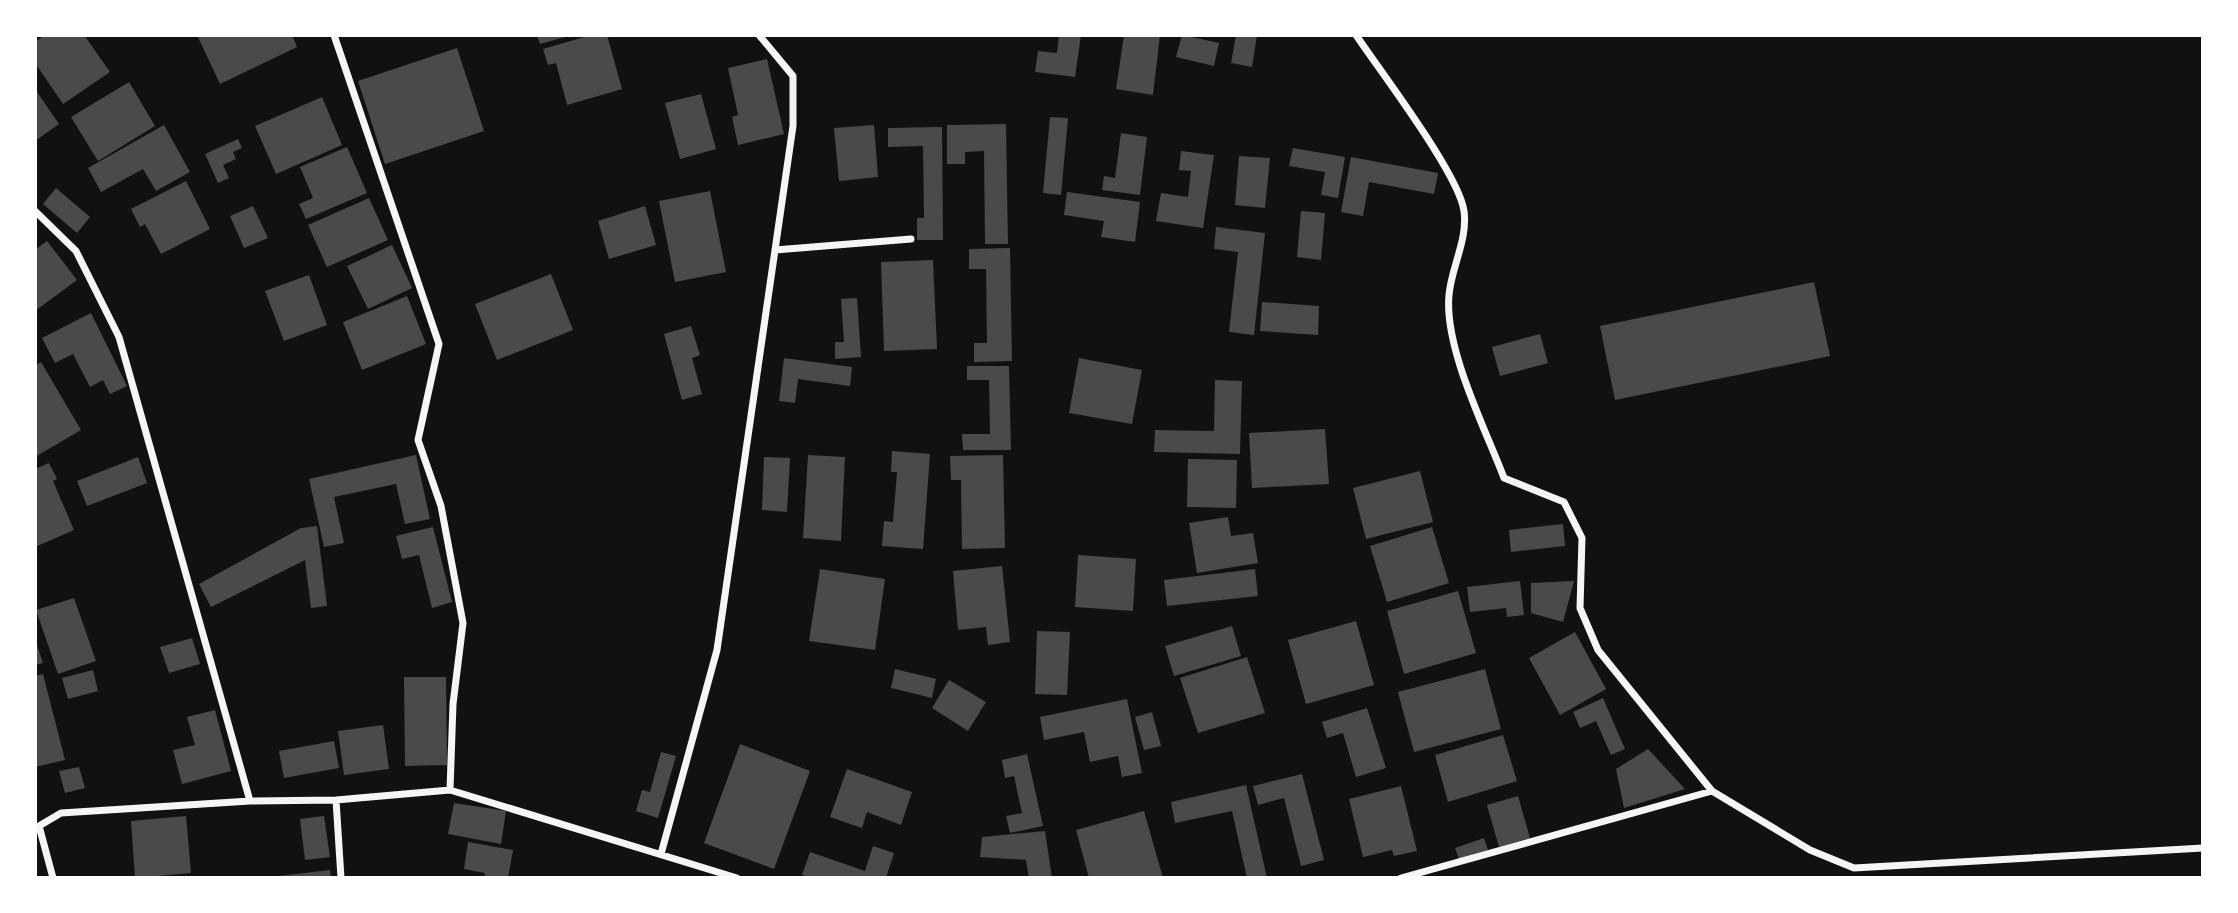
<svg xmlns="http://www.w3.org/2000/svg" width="2238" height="913" font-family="'Varela Round',sans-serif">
  <rect width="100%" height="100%" fill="#111"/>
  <!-- building -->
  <path fill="#4a4a4a" d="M45,35H84L110,72L63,104L35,63V42Z
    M203,35H292L297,47L220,84L198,37Z
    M537,35H569V36L540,44Z
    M591,35H607L622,89L567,105L556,63L548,65L543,49Z
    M1059,35H1081L1075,77L1035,72L1038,51L1057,53Z
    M1124,35H1160L1153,95L1116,89Z
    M1182,35L1219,43L1214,66L1176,57Z
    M1236,35H1257L1252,67L1231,63Z
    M457,48L484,131L385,164L358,81Z
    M767,59L784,134L738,145L732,117L738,115L728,68Z
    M129,82L155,126L98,161L71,117Z
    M35,89L59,124L35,141Z
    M701,94L716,149L680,159L665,103Z
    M322,97L342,145L276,174L255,126Z
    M1050,117L1068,118L1061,195L1043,193Z
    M1006,124L1008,244H985L984,151L965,152V164H947V125Z
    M164,125L190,172L156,191L143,169L101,192L88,168Z
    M874,125L878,177L839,181L834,128Z
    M942,127L943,240H917V218H924L923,146L888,147V128Z
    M1121,133L1147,137L1140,195L1102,190L1104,176L1115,178Z
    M238,139L242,148L233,152L236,159L223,165L229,178L218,183L205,154Z
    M347,147L367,193L306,219L299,204L313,198L300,167Z
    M1293,148L1345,157L1338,198L1321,195L1325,172L1289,166Z
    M1181,151L1214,155L1203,228L1156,221L1161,193L1188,197L1191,171L1179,170Z
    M1239,156L1270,158L1265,208L1235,205Z
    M1351,157L1438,173L1434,194L1369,182L1363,216L1341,212Z
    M186,181L210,229L161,254L145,224L140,227L131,209Z
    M56,188L90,217L77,233L43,204Z
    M710,191L726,272L675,282L659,201Z
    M1067,192L1140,202L1135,242L1101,237L1104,221L1064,215Z
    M369,198L388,240L327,267L308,225Z
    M253,206L268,238L244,248L230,216Z
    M645,206L656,245L609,259L598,221Z
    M1301,211L1325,213L1321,260L1297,257Z
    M1216,227L1265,233L1254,335L1229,332L1238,252L1214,249Z
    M47,241L77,280L35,311V250Z
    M392,245L412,288L368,309L347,266Z
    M1010,248L1012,361L974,362V343H987L986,269H969V249Z
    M933,260L937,349L884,351L881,262Z
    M551,274L573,330L497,360L475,304Z
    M309,275L327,325L284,341L265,291Z
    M1814,282L1830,356L1615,400L1600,326Z
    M407,296L426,344L362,370L343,322Z
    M857,298L861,357L835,359V342H844L841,299Z
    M1262,302L1319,306L1318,335L1260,331Z
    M91,313L127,386L110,394L103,380L90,387L73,354L55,363L42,338Z
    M691,326L700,355L692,358L702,394L682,400L664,334Z
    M1540,334L1548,363L1500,376L1492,347Z
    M784,358L852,367L850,386L798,379L795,403L779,401Z
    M1079,358L1142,370L1132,424L1069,413Z
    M41,362L81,430L35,457V366Z
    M967,366H1009L1011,450H963L962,434H990L989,380H967Z
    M1215,380L1242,381L1240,454L1154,452L1155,430L1214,431Z
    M1325,429L1329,484L1252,488L1249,433Z
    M892,451L930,454L923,549L882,546L884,521L893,522L897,472H891Z
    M416,455L430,519L405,524L396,484L334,497L344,543L324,547L309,479Z
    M808,455L845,457L841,541L803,538Z
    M1003,455L1005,548L962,549L961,480H951L950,456Z
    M138,457L147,483L87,506L77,481Z
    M764,457L790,458L787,512L762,510Z
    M1188,459L1237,460L1236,508L1187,507Z
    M49,463L57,479L53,481L74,530L35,547V469Z
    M1420,471L1433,522L1366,539L1353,488Z
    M1228,517L1231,536L1253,533L1258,563L1197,573L1189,523Z
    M1563,524L1565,546L1511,552L1509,530Z
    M317,526L327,606L311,608L305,560L211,607L199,584L301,528Z
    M433,527L452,602L432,608L419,555L402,559L396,536Z
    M1432,527L1449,583L1387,602L1370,546Z
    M1078,555L1136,559L1133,611L1075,607Z
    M1002,566L1010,642L988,645L986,627L958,630L953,571Z
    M820,569L885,579L875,650L809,641Z
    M1255,569L1258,596L1167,606L1164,580Z
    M1520,581L1524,615L1507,617L1506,608L1470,612L1467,587Z
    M1574,581L1563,622L1531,613V583Z
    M1458,591L1476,653L1404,674L1387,611Z
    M74,598L96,661L58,674L36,610Z
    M1356,621L1374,685L1306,704L1288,640Z
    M1232,626L1241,656L1174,676L1165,646Z
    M1037,631L1070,632L1067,695L1035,694Z
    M1575,632L1606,689L1560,715L1529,658Z
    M192,638L200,664L169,673L160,647Z
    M35,639L43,663L35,665Z
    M1247,657L1265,713L1198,733L1180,678Z
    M895,669L936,679L932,698L891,688Z
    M1485,669L1501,729L1414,752L1398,692Z
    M93,670L98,691L68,699L62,678Z
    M43,674L65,760L35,767V676Z
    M404,677H446L447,765L405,766Z
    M949,680L986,702L968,731L932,708Z
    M1603,698L1625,749L1611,755L1596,721L1580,728L1573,712Z
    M1127,699L1142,773L1122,777L1118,756L1090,762L1084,732L1044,740L1040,717Z
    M1367,708L1386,768L1356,777L1343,733L1327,738L1322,722Z
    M215,710L231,771L182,784L173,750L195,745L187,717Z
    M1152,712L1161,746L1144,750L1135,717Z
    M383,725L389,769L344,775L338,731Z
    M1503,735L1517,781L1448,802L1435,755Z
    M334,741L339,768L284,778L279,751Z
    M740,744L810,771L774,869L704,843Z
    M1648,749L1685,789L1624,808L1616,769Z
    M661,752L676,756L658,818L636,811L642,790L650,792Z
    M1027,754L1043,826L1010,833L1006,816L1022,813L1014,776L1005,778L1002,760Z
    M79,767L85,788L65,793L59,771Z
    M847,769L912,792L901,825L867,812L862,828L830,817Z
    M1302,774L1324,860L1301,866L1284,798L1258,805L1253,786Z
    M1246,785L1267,878H1247L1232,811L1175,823L1171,802Z
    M1401,786L1417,851L1394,856L1392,850L1363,857L1349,799Z
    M1518,796L1530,838L1499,847L1487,805Z
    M454,803L506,811L501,844L448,834Z
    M1144,811L1163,878H1089L1076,830Z
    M186,816L191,873L135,878L131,821Z
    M324,816L330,857L305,860L300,819Z
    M1045,831L1052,878H1029L1026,860L980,857L982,837Z
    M1484,838L1488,850L1459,859L1455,848Z
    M468,842L513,850L508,878H484L485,873L464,869Z
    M873,846L894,853L886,878H812L802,875L810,852L865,871Z
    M330,870L331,878H279V876Z"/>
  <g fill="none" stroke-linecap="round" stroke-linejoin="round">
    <!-- minor -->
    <path stroke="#f5f5f5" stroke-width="7" d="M334,35L439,344L418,440L441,506L463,623L453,704L450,790
      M1356,35C1380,71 1459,174 1464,211C1468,240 1451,268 1449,295C1444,348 1485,428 1504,478L1564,502L1582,538L1580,608L1598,650L1712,791L1810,850L1854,868L2203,848
      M35,211L76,251L119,337L250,801
      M775,250L911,239
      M336,800L341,878
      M661,854L717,650L793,126V76L759,35
      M53,878L39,826L61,813L250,801L336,800L450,790L737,878
      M1401,878L1712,791"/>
  </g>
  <!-- border -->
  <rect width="2238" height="913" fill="none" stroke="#ffffff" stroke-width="74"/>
</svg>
